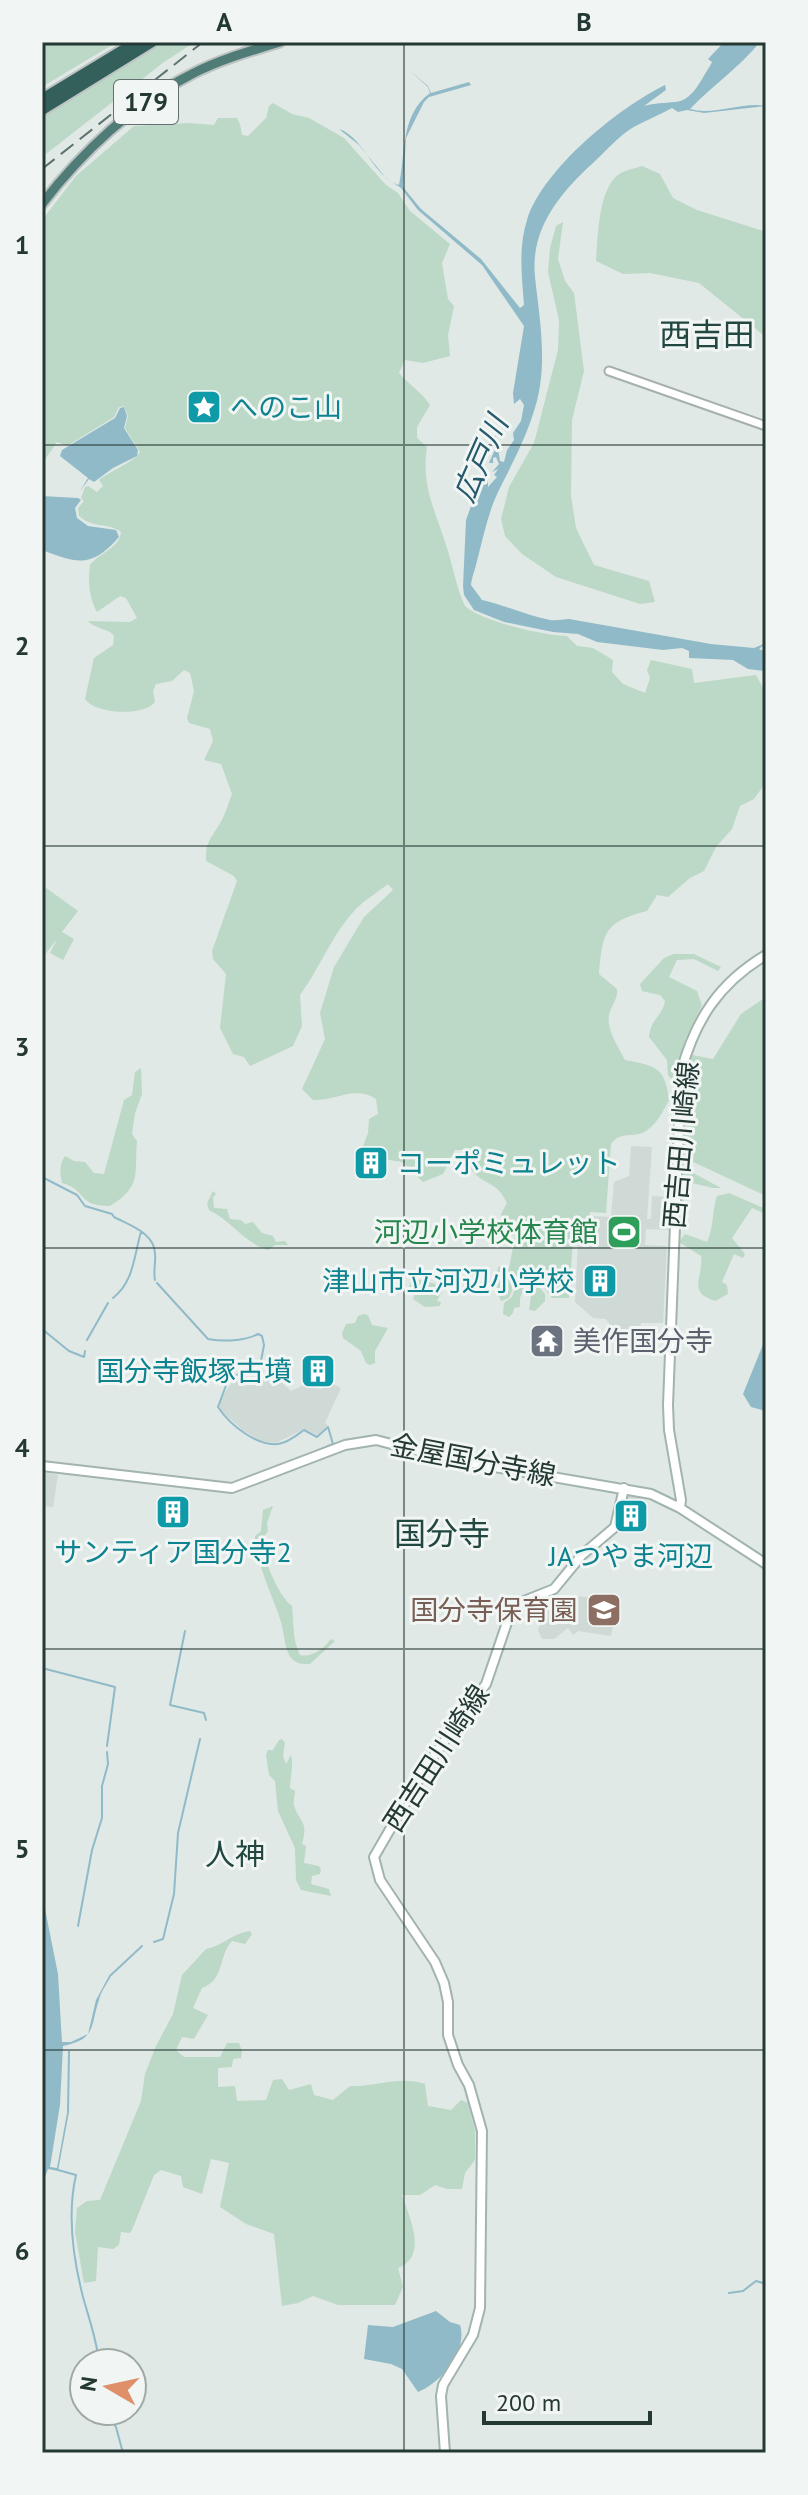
<svg xmlns="http://www.w3.org/2000/svg" width="808" height="2495" font-family="'PT Sans','Noto Sans JP',sans-serif">
  <rect width="100%" height="100%" fill="#e1e9e6"/>
  <!-- built -->
  <path fill="#cfd9d5" d="M631,1146L652,1147L647,1219H651L652,1196L670,1197L668,1230L646,1229L645,1245L667,1246L663,1323H641L639,1339L622,1338L615,1333L606,1319L593,1318L575,1302L578,1242H590L592,1216L611,1217L614,1182L629,1176Z
    M260,1375L277,1378L291,1391L302,1386L321,1389L331,1383L341,1388L325,1423L328,1425L318,1435L304,1429L276,1443L261,1441L244,1431L220,1410V1399L232,1382Z
    M42,1472L58,1475L53,1507L42,1506Z
    M629,1494L642,1497L636,1528L620,1525L625,1498Z
    M553,1594L598,1598L617,1606L611,1636L578,1631L573,1635L568,1628L554,1639H542L538,1630L548,1604L546,1598Z"/>
  <!-- green -->
  <path fill="#bcd8c6" d="M42,42H117L42,87Z
    M158,42H195L164,62L42,157V117Z
    M273,103L292,114L309,118L344,138L386,185L398,193L410,211L450,244L442,263L448,299L454,306L448,335L450,356L423,363L405,360L399,373C408,384 423,393 430,405L417,427V438L427,447C421,486 435,510 446,545C453,566 456,587 465,606C481,621 544,636 567,636L577,646L593,648L613,660L612,672L623,684L645,693L650,678L647,670L651,660L692,669L694,683L756,675L766,693V774L764,785L754,799L740,806L732,829L716,847L704,871L690,878L668,897L657,895L647,911C604,922 603,932 599,974L617,989C618,1000 611,1005 609,1015C606,1029 619,1048 625,1060C655,1066 665,1066 669,1100C663,1111 657,1124 646,1131C633,1139 621,1130 611,1144L606,1213L590,1212L588,1239H573L569,1298H552L540,1283L535,1282L545,1294V1301L535,1311L529,1310L532,1289L524,1288L520,1298V1307L514,1308L513,1313L509,1317L503,1314L504,1303L512,1297L516,1285L523,1282L516,1281L509,1298L501,1301C496,1289 494,1279 499,1266L509,1268L515,1236L507,1234L501,1214L507,1203C494,1174 474,1190 463,1150H455L443,1174L423,1182L402,1162L376,1158L362,1149L368,1133L369,1119L378,1114L376,1099C355,1085 335,1101 313,1100L302,1089L325,1039L320,1013L334,967L364,917L393,890L388,884C378,892 366,899 357,908C333,932 320,968 300,995L302,1026L293,1046L250,1066L244,1057L233,1054L220,1028L226,974L213,959L212,951L237,881L234,876L206,861C205,844 210,839 219,825C225,816 228,804 232,794L221,764L204,760L213,741L210,729L189,723L187,718L194,691L190,673L184,670L172,681L156,684L153,691L155,702C144,717 95,714 85,699L94,658L113,645L114,636C109,628 96,630 88,621L130,622L137,618L126,598L120,596L97,612C89,597 88,583 90,565C99,553 120,548 121,532C108,522 94,529 79,516L78,508L84,501L81,498L85,487L88,486L97,492L103,486L99,480C110,471 133,463 140,452L125,428L128,416L124,406L119,407L114,417L67,446L57,442L42,464V220L76,176L134,126L190,123L214,125L218,118H237L240,124L242,135L248,136L266,118L269,106Z
    M642,166L660,174L673,198L697,210L766,232V337L699,283L650,273L623,274L596,261C598,238 598,190 618,175C624,170 634,169 642,166Z
    M563,222L558,259L565,281L574,293L584,371L572,420L571,496L576,528L594,565L649,581L655,602L640,604L556,577L522,554L505,536L501,519L509,487L534,443L558,350L559,320L548,272L550,248L556,226Z
    M42,885L78,911L62,932L74,939L63,960L50,953L57,939L43,957L42,955Z
    M674,954H694L721,967L718,971L694,959L677,960L669,977L697,991L702,1005L685,1040L676,1076L672,1080L668,1075L667,1060L649,1037C651,1018 662,1017 665,1001L660,995L642,991L640,984L664,958Z
    M766,997V1196L691,1161L683,1153L687,1074L692,1055L713,1059L741,1014Z
    M141,1068L142,1094L135,1113L132,1134L137,1141C134,1172 143,1186 110,1206C76,1206 89,1191 62,1183C60,1173 59,1165 65,1156L74,1161L85,1162L94,1173L104,1174L124,1100L132,1095L135,1072Z
    M684,1168L721,1188H713L688,1182L677,1235L680,1171Z
    M213,1191L216,1194L213,1197L214,1208L227,1209L230,1219L241,1220L245,1224L253,1222L262,1233L273,1236L276,1242L285,1241L288,1245H275L268,1250C244,1243 232,1221 209,1210L207,1203Z
    M729,1193L766,1209V1214L752,1208L732,1238L745,1254L743,1258L734,1254L722,1282L727,1285L728,1294L715,1301C686,1292 704,1277 701,1256L679,1242L685,1234L707,1242C714,1226 712,1211 717,1196Z
    M423,1280L444,1287L437,1301L441,1302L440,1306L425,1307L413,1299L415,1293L408,1291L411,1281Z
    M364,1314L368,1315L372,1325L388,1328L375,1351V1363L370,1365L366,1363L361,1351L343,1338L342,1333L346,1324L355,1323L358,1316Z
    M273,1506L267,1523L268,1531L261,1541C264,1559 278,1596 292,1606C294,1623 292,1639 300,1655C312,1658 324,1648 331,1639L335,1641L310,1664C303,1664 297,1664 292,1659C285,1652 284,1632 281,1622C272,1593 257,1567 255,1536L261,1531L263,1510Z
    M282,1739L285,1743L283,1756L286,1764L291,1755C294,1765 290,1777 290,1788L295,1791C295,1795 293,1800 294,1805C299,1823 309,1820 302,1844L306,1846L304,1863L319,1866L321,1870L320,1874L312,1876L311,1884L329,1889L331,1896L301,1890L296,1880L295,1848L278,1811L275,1781L269,1775L266,1754L268,1750H273L279,1740Z
    M250,1931L252,1934L245,1944L232,1941C218,1956 225,1980 202,1988L193,2008L208,2015L194,2039L182,2037L176,2050L184,2057H220L227,2043H239L242,2051L241,2058L233,2059L232,2067L218,2068V2087L235,2086L237,2101L266,2100L273,2080L282,2079L289,2090L311,2084L314,2095L333,2100L350,2086C375,2087 401,2075 425,2084L428,2106L451,2110L461,2100L468,2103L475,2131V2160L465,2173L462,2189H447L435,2185L420,2195H402C409,2217 429,2256 398,2268L403,2287L395,2305H338L313,2296L298,2303L282,2306L274,2234L246,2224L220,2207L229,2163L211,2159L202,2194L183,2187L181,2176L161,2170L154,2175L132,2230L130,2233L121,2232L119,2245L113,2249L98,2247L96,2281L84,2283L75,2232L77,2208L87,2201L100,2200L141,2101L145,2074L156,2046L173,2014L182,1975L206,1949C222,1946 233,1933 250,1931Z"/>
  <!-- water -->
  <path fill="#90bac8" d="M724,42H760C740,67 712,86 690,109C714,116 743,101 766,106L704,113L687,110L678,112L672,108C658,116 643,121 629,130C616,139 605,152 593,163C560,193 530,229 535,277C540,323 549,369 533,414C524,442 511,466 498,492C488,513 483,538 477,561C475,570 472,576 471,585L482,600C505,605 527,616 550,620C557,621 563,619 569,619L711,644L754,648L766,643L759,649L766,652L765,671L748,669L733,660L689,658V651L682,648L663,650L597,642L578,634L553,632L504,622L474,610L464,595L463,586L466,520L487,462L482,478L488,480V487L497,477L494,475L498,469L492,472L499,464L496,457L493,458V463H489L496,447L493,442L498,430L496,437L500,461L504,462L507,450L514,440L513,433L521,421L524,405L520,399L514,404L513,393L524,326L482,265L418,210L401,188L386,178L359,145L339,129C364,137 373,177 399,185C406,153 400,115 430,93L428,87L409,70L428,86L431,93L469,82L471,85L429,97L424,102L406,138L403,187L421,209L481,259L520,308L524,305C522,277 518,248 527,220C543,169 618,108 665,85L666,90L644,106C655,103 664,103 675,102C693,101 701,79 710,66L712,62L708,59Z
    M124,407L127,416L124,428L138,450L137,456L113,468L94,482L89,479L80,491L88,478L60,456L62,450L115,418L120,408Z
    M42,496L78,498L81,500L75,508L77,518L88,526L116,530L119,537C91,569 77,563 42,550Z
    M766,1337V1411L751,1407L743,1394Z
    M42,1894L58,1974L62,2042H71L88,2034L96,2000L110,1974L111,1976C107,1984 101,1991 99,2000C90,2026 97,2039 63,2046L60,2105L50,2167L57,2168L67,2113L68,2051H70L69,2112L58,2171L48,2169L42,2185Z
    M436,2311L450,2322L460,2325C468,2351 441,2383 418,2392L402,2369L391,2364L364,2359L368,2325L393,2327Z"/>
  <g fill="none" stroke-linecap="round" stroke-linejoin="round">
    <!-- stream -->
    <path stroke="#90bac8" stroke-width="2" d="M42,1177L77,1195L85,1206L112,1214L114,1217C129,1225 155,1233 155,1254C156,1264 153,1270 155,1280
      M157,1283L208,1339C223,1342 245,1341 258,1334L262,1336L264,1345L261,1361L228,1380L218,1407C229,1424 260,1450 282,1443C290,1441 297,1435 304,1430L317,1437L328,1427L333,1444L308,1455
      M113,1298C134,1282 134,1255 141,1232
      M42,1329L69,1351L84,1357L85,1351
      M87,1340L108,1303
      M185,1631L170,1705L204,1713L206,1720
      M42,1668L115,1687L107,1746
      M78,1926L92,1850L102,1818V1786L108,1764L107,1752
      M154,1942L163,1939L174,1894L178,1833L200,1739
      M111,1975L142,1946
      M58,2170L76,2175C67,2214 73,2258 83,2297C89,2319 97,2340 99,2363
      M729,2293L743,2291L756,2281L766,2284
      M107,2411L116,2427L123,2453"/>
    <!-- tertiary casing -->
    <g stroke="#a5b0ad" stroke-width="11">
      <path id="tertiary" d="M609,371L766,426"/>
    </g>
    <!-- secondary casing -->
    <g stroke="#a2b4af" stroke-width="12">
      <path id="secondary" d="M42,1466L232,1488L345,1445L376,1440L449,1459L651,1494L680,1508L766,1564
        M680,1508L681,1500L669,1430L668,1405L681,1072C695,1020 719,983 766,955
        M445,2453L441,2396L443,2385L473,2335L480,2308L482,2131L469,2085L458,2065L448,2035V2002L444,1983L435,1962L380,1880L374,1857L428,1764L486,1684L511,1611L519,1603L554,1589L582,1555L615,1527L624,1488"/>
    </g>
    <!-- trunk casing -->
    <g stroke="#bdc3c2" stroke-width="13">
      <path id="trunk" d="M42,204C81,153 134,103 192,74C219,60 250,51 280,42"/>
    </g>
    <!-- motorway casing -->
    <g stroke="#bdc3c2" stroke-width="14">
      <path id="motorway" d="M42,99L136,42
        M42,110L152,42"/>
    </g>
    <!-- tertiary -->
    <use href="#tertiary" stroke="#fff" stroke-width="7"/>
    <!-- secondary -->
    <use href="#secondary" stroke="#fff" stroke-width="8"/>
    <!-- trunk -->
    <use href="#trunk" stroke="#4f7c76" stroke-width="9"/>
    <!-- motorway -->
    <use href="#motorway" stroke="#33605a" stroke-width="10"/>
    <!-- rail -->
    <path stroke="#5e736f" stroke-width="2" stroke-dasharray="16 8" stroke-linecap="butt" d="M42,169L203,42"/>
  </g>
  <!-- grid -->
  <path fill="none" stroke="#243834" stroke-width="2" stroke-opacity="0.55" d="M404,42V2453M42,445H766M42,846H766M42,1248H766M42,1649H766M42,2050H766"/>
  <!-- icons -->
  <defs>
    <g id="sight-square" transform="scale(1.8)"><rect x="-9" y="-9" width="18" height="18" rx="4" fill="#0f9aa8" stroke="#f1f6f4"/><path d="M0-6L1.8-2.2L6-1.7L2.9 1.2L3.7 5.4L0 3.3L-3.7 5.4L-2.9 1.2L-6-1.7L-1.8-2.2Z" fill="#fff"/></g>
    <g id="building-square" transform="scale(1.8)"><rect x="-9" y="-9" width="18" height="18" rx="4" fill="#0f9aa8" stroke="#f1f6f4"/><path d="M-4-6H4V6H1V3H-1V6H-4ZM-2.5-4.3h1.7v1.8h-1.7ZM.8-4.3h1.7v1.8H.8ZM-2.5-1h1.7V.8h-1.7ZM.8-1h1.7V.8H.8Z" fill="#fff"/></g>
    <g id="stadium-square" transform="scale(1.8)"><rect x="-9" y="-9" width="18" height="18" rx="4" fill="#2e9e5b" stroke="#f1f6f4"/><path d="M0-5a6.5 5 0 1 0 0 10a6.5 5 0 1 0 0-10ZM-3.5-1.8h7v3.6h-7Z" fill="#fff"/></g>
    <g id="temple-square" transform="scale(1.8)"><rect x="-9" y="-9" width="18" height="18" rx="4" fill="#6b7280" stroke="#f1f6f4"/><path d="M0-6L5-2H3V0L6.5 2.5H4V6H1.5V3h-3V6H-4V2.5H-6.5L-3 0V-2H-5Z" fill="#fff"/></g>
    <g id="school-square" transform="scale(1.8)"><rect x="-9" y="-9" width="18" height="18" rx="4" fill="#8d6e63" stroke="#f1f6f4"/><path d="M0-5L7-2L0 1L-7-2ZM-4 1L0 2.5L4 1V4Q0 6-4 4Z" fill="#fff"/></g>
  </defs>
  <g fill-rule="evenodd">
    <use href="#sight-square" x="204" y="407"/>
    <use href="#building-square" x="371" y="1163"/>
    <use href="#stadium-square" x="624" y="1232"/>
    <use href="#building-square" x="600" y="1281"/>
    <use href="#temple-square" x="547" y="1341"/>
    <use href="#building-square" x="318" y="1371"/>
    <use href="#building-square" x="173" y="1512"/>
    <use href="#building-square" x="631" y="1516"/>
    <use href="#school-square" x="604" y="1610"/>
  </g>
  <g text-anchor="middle" stroke-width="6" stroke-linejoin="round" paint-order="stroke">
    <!-- shield labels -->
    <rect fill="#f1f6f4" stroke="#62716e" stroke-width="2" x="114" y="80" width="64" height="44" rx="6"/>
    <g font-size="26" font-weight="bold" fill="#243834">
      <text x="146" y="111">179</text>
    </g>
    <!-- culture labels -->
    <g font-size="28" fill="#0d838f" stroke="#f1f6f4" text-anchor="start">
      <text x="230" y="417">へのこ山</text>
      <text x="397" y="1173">コーポミュレット</text>
      <text x="574" y="1291" text-anchor="end">津山市立河辺小学校</text>
      <text x="292" y="1381" text-anchor="end">国分寺飯塚古墳</text>
      <text x="173" y="1562" text-anchor="middle">サンティア国分寺2</text>
      <text x="631" y="1566" text-anchor="middle">JAつやま河辺</text>
    </g>
    <!-- street labels -->
    <g font-size="28" fill="#243834" stroke="#f1f6f4">
      <text transform="translate(681 1145) rotate(-85)" y="10">西吉田川崎線</text>
      <text transform="translate(473 1460) rotate(11)" y="10">金屋国分寺線</text>
      <text transform="translate(436 1758) rotate(-57)" y="10">西吉田川崎線</text>
    </g>
    <!-- leisure labels -->
    <g font-size="28" fill="#27864d" stroke="#f1f6f4" text-anchor="end">
      <text x="598" y="1242">河辺小学校体育館</text>
    </g>
    <!-- worship labels -->
    <g font-size="28" fill="#5b616d" stroke="#f1f6f4" text-anchor="start">
      <text x="573" y="1351">美作国分寺</text>
    </g>
    <!-- education labels -->
    <g font-size="28" fill="#785e54" stroke="#f1f6f4" text-anchor="end">
      <text x="578" y="1620">国分寺保育園</text>
    </g>
    <!-- water labels -->
    <g font-size="30" font-style="italic" fill="#265a6c" stroke="#f1f6f4">
      <text transform="translate(481 459) rotate(-66)" y="10">広戸川</text>
    </g>
    <!-- neighbourhood labels -->
    <g font-size="30" fill="#224741" stroke="#f1f6f4">
      <text x="235" y="1865">人神</text>
    </g>
    <!-- quarter labels -->
    <g font-size="32" fill="#224741" stroke="#f1f6f4">
      <text x="707" y="346">西吉田</text>
      <text x="442" y="1545">国分寺</text>
    </g>
  </g>
  <!-- border -->
  <rect width="808" height="2495" fill="none" stroke="#f1f6f4" stroke-width="88"/>
  <!-- north arrow -->
  <g transform="translate(108 2387) rotate(279)"><circle r="38" fill="#f1f6f4" stroke="#9faaa7" stroke-width="2"/>
  <path d="M0-6L14 30L0 20L-14 30Z" fill="#e09069"/>
  <text y="-12" font-size="22" font-weight="bold" text-anchor="middle" fill="#243834">N</text>
  </g>
  <!-- scale -->
  <path d="M484 2411v12h166v-12" fill="none" stroke="#243834" stroke-width="4"/>
  <text x="496" y="2411" font-size="24" fill="#243834" stroke="#f1f6f4" stroke-width="6" paint-order="stroke">200 m</text>
  <rect x="44" y="44" width="720" height="2407" fill="none" stroke="#243834" stroke-width="3"/>
  <g font-size="26" text-anchor="middle" font-weight="bold" fill="#243834">
    <text x="224" y="31">A</text>
    <text x="584" y="31">B</text>
    <text x="22" y="254">1</text>
    <text x="22" y="655">2</text>
    <text x="22" y="1056">3</text>
    <text x="22" y="1457">4</text>
    <text x="22" y="1858">5</text>
    <text x="22" y="2260">6</text>
  </g>
</svg>
